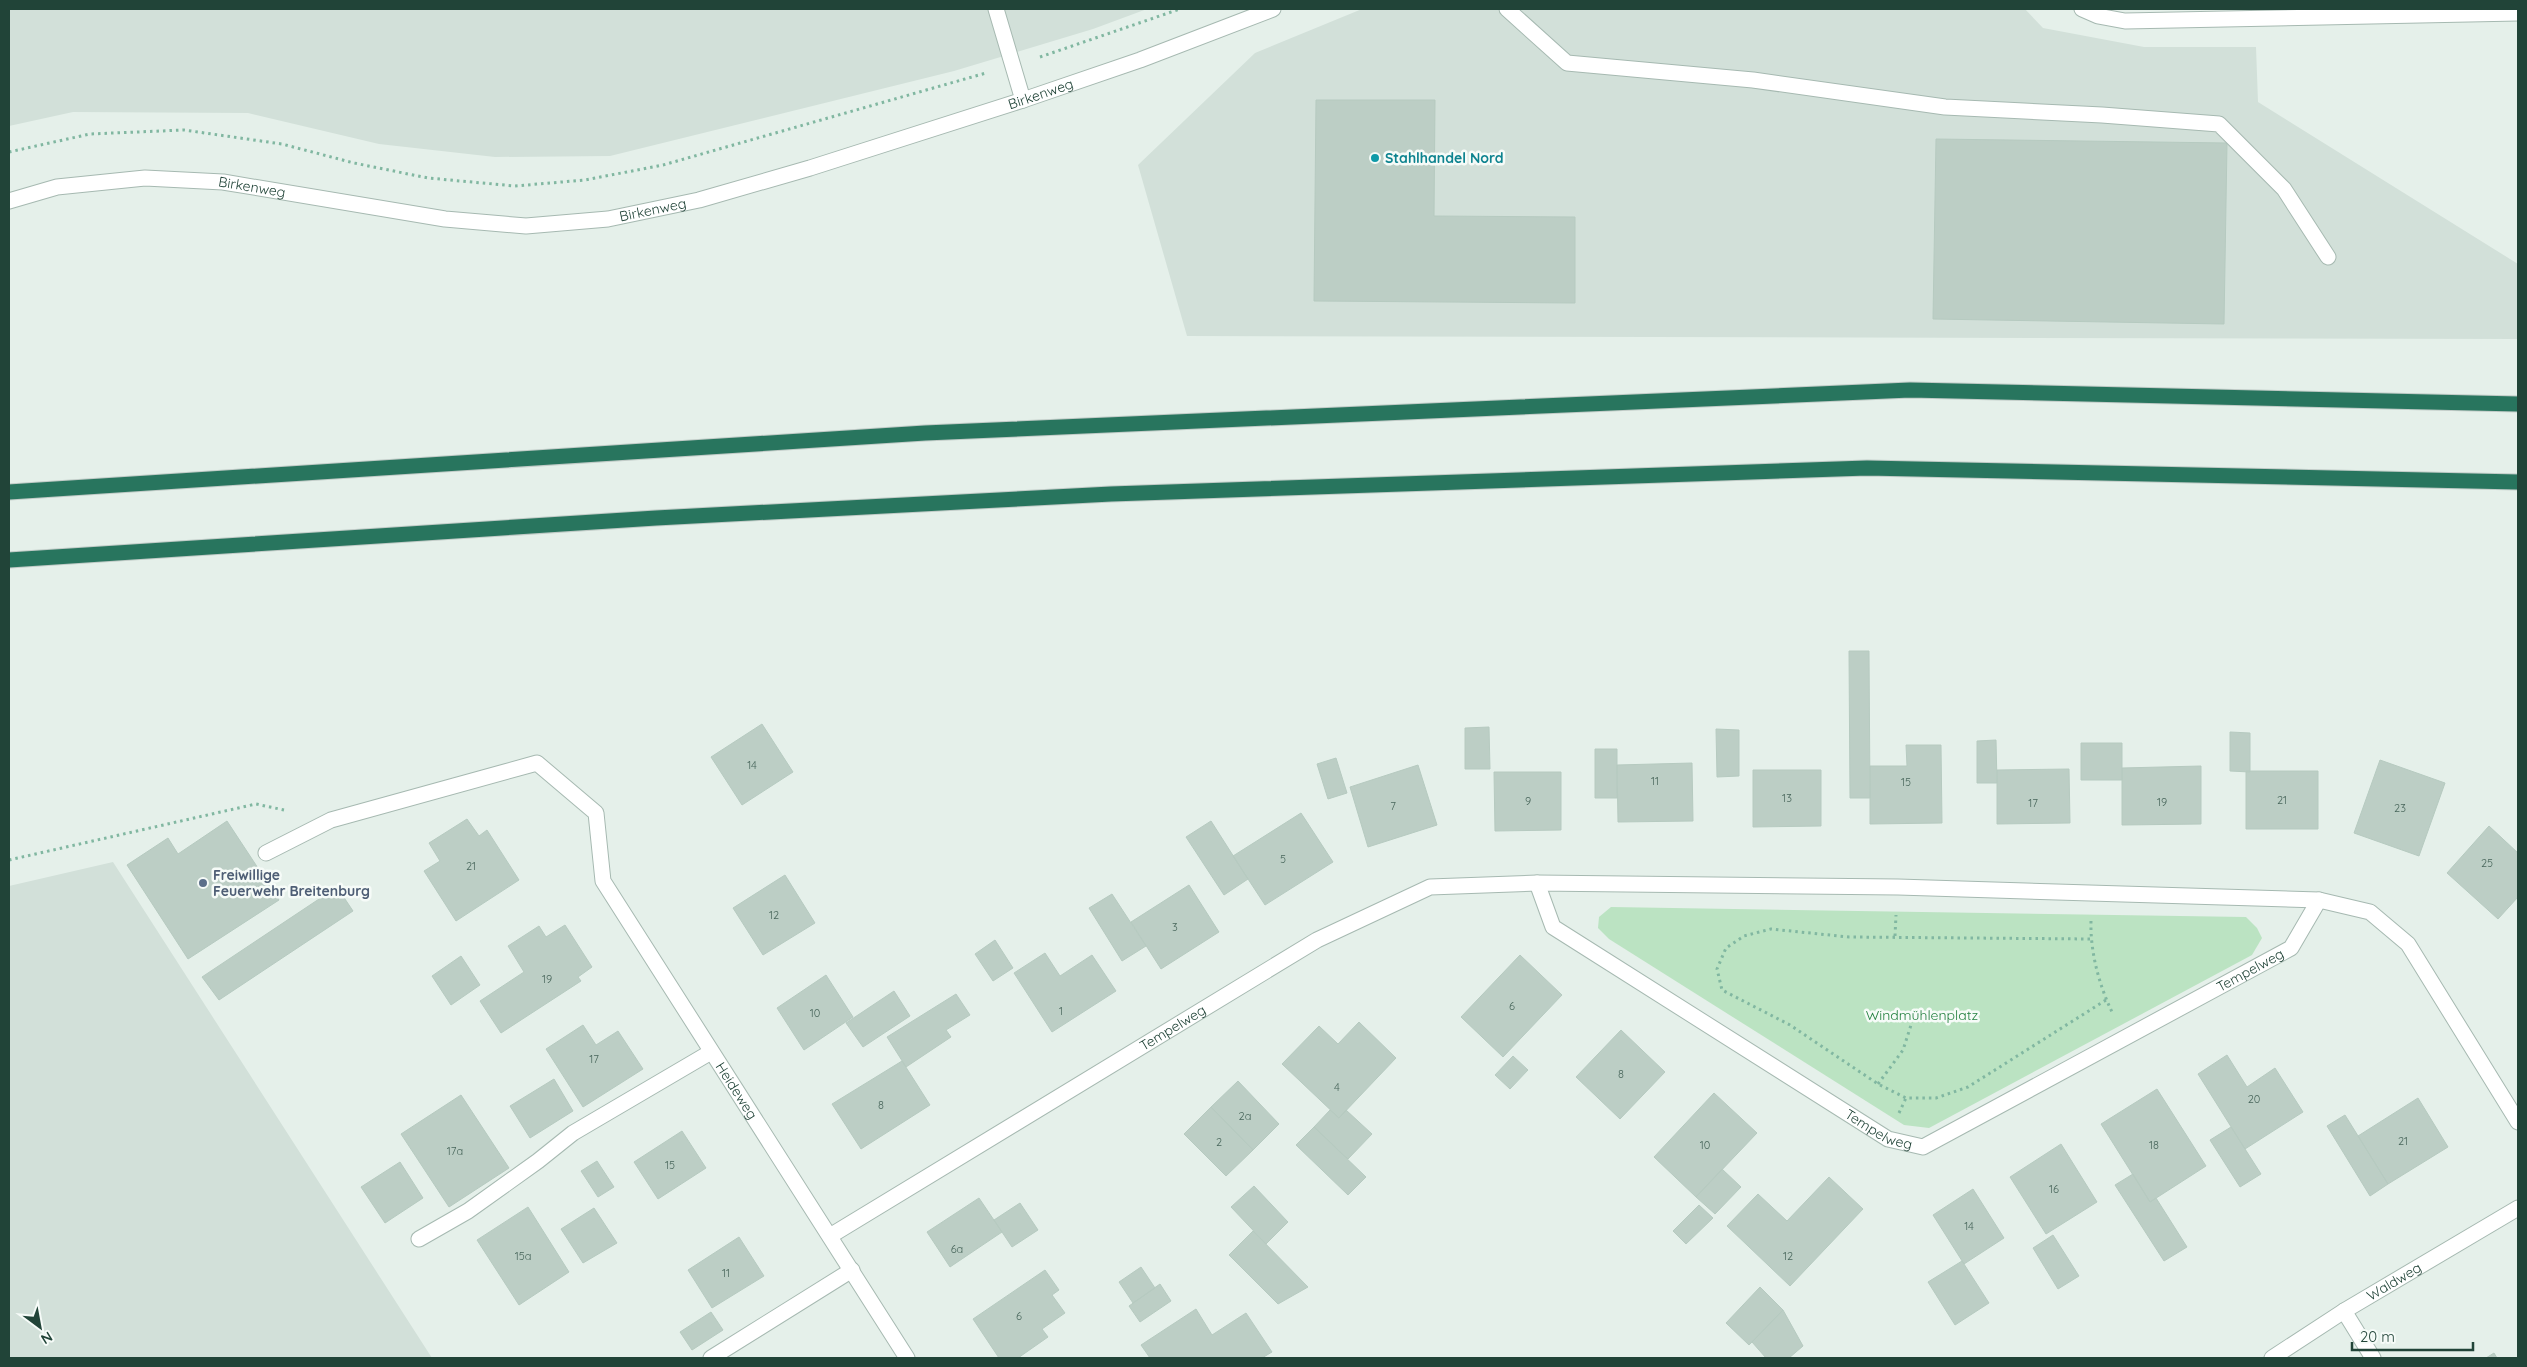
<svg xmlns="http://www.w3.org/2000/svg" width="2527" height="1367" font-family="Quicksand,sans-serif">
  <rect width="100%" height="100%" fill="#e5f0ea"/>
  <!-- built -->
  <path fill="#d2e0d9" d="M9,9H1147L1093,29L954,71L610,156L495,157L379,144L248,113L73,112L9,126Z
    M1362,9H2025L2043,28L2144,47H2256L2258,102L2518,264V339L1187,336L1138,165L1255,53Z
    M113,862L432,1358H9V886Z"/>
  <!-- green -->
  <path fill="#bbe3c2" d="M1611,907L2246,917L2257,928L2262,938L2252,955L1929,1128L1904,1125L1609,939L1598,928L1599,917Z"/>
  <!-- building -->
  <path fill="#bccec5" stroke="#b6cac0" d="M1316,100H1435L1434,216L1575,217V303L1314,301Z
    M1936,139L2227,143L2224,324L1933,319Z
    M1849,651H1869L1870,798H1850Z
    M762,724L793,772L742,805L711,757Z
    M1489,727L1490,769H1465V728Z
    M1716,729L1739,730V776L1717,777Z
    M2230,732L2250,733V772L2230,771Z
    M1996,740L1997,783H1977V741Z
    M2081,743H2122V780H2081Z
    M1906,745H1941L1942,823L1870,824V766H1907Z
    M1595,749H1617V798H1595Z
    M1336,758L1347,793L1328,799L1317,764Z
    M2380,760L2445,783L2419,856L2354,833Z
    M1692,763L1693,821L1618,822L1617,765Z
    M1418,765L1437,825L1368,847L1350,787Z
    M2201,766V824L2122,825V768Z
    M2069,769L2070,823L1997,824V770Z
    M1753,770H1821V826L1753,827Z
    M2246,771H2318V829H2246Z
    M1494,772H1561V830L1495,831Z
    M1301,813L1333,862L1265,905L1233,856Z
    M467,819L479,836L487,830L519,880L456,921L424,871L440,861L429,843Z
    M227,821L279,900L188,959L127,865L168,838L178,854Z
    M1211,821L1248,879L1224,895L1186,837Z
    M2489,826L2518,853V897L2498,919L2447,873Z
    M785,875L815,923L763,955L733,908Z
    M1189,885L1219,932L1161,969L1131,922Z
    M337,887L353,911L219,1000L202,977Z
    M1112,894L1146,946L1122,961L1089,908Z
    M565,925L592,967L578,977L581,981L501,1033L480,1001L524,972L508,946L539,926L546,937Z
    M995,940L1013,968L993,981L975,954Z
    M1045,953L1060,976L1092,955L1116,991L1052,1032L1014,973Z
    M1520,955L1562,995L1503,1057L1461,1017Z
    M461,956L480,985L451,1005L432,976Z
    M826,975L853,1017L804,1050L777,1008Z
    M894,991L910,1016L863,1047L846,1023Z
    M956,994L970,1015L946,1030L951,1037L906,1067L887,1037Z
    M1359,1022L1396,1058L1339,1118L1282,1064L1319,1026L1338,1044Z
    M583,1025L596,1045L618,1031L643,1069L583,1107L546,1049Z
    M1621,1030L1665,1072L1620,1119L1576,1077Z
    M2227,1055L2247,1087L2275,1068L2303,1112L2245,1149L2198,1074Z
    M1513,1056L1528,1070L1510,1089L1495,1075Z
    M902,1061L930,1105L861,1149L832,1104Z
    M554,1079L573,1111L530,1138L510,1106Z
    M1238,1081L1279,1124L1253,1150L1211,1107Z
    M2157,1089L2206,1166L2150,1202L2101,1124Z
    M1714,1093L1757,1133L1696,1197L1654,1157Z
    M461,1095L509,1168L449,1207L401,1134Z
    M2418,1098L2448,1147L2388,1184L2358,1136Z
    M1211,1107L1253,1150L1226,1176L1184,1134Z
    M1330,1110L1339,1118L1346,1110L1372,1134L1348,1159L1314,1127Z
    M2345,1115L2388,1184L2370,1196L2327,1126Z
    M1314,1127L1366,1177L1348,1195L1296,1145Z
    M2231,1127L2261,1174L2240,1187L2210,1140Z
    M682,1131L706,1168L658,1199L634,1162Z
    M2061,1144L2097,1202L2046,1234L2010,1177Z
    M597,1161L614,1187L598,1197L581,1171Z
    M400,1162L423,1198L385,1223L361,1187Z
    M1722,1169L1741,1187L1715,1214L1696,1197Z
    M2133,1174L2150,1202L2156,1198L2187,1247L2164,1261L2115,1185Z
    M1829,1177L1863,1209L1790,1286L1727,1226L1758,1194L1787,1221Z
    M1254,1186L1288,1222L1266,1244L1231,1207Z
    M1973,1189L2004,1238L1964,1264L1933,1215Z
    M979,1198L1002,1232L950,1267L927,1232Z
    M1020,1203L1038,1230L1012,1247L994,1220Z
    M1699,1205L1713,1218L1686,1244L1673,1231Z
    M528,1207L569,1272L519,1305L477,1240Z
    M594,1208L617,1243L583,1263L561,1229Z
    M1253,1231L1308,1287L1278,1304L1229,1255Z
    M2053,1235L2079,1276L2058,1289L2033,1248Z
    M739,1237L764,1276L712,1308L688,1270Z
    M1962,1261L1989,1303L1955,1325L1928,1282Z
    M1141,1267L1155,1288L1133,1303L1119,1282Z
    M1045,1270L1059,1290L1052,1295L1065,1313L1042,1329L1048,1337L1018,1358H999L973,1319Z
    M1160,1284L1171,1301L1140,1322L1129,1306Z
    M1760,1287L1783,1310L1749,1345L1726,1323Z
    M1196,1309L1212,1335L1246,1313L1272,1352L1262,1358H1150L1141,1345Z
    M1783,1310L1803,1346L1789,1358H1766L1752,1342Z
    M711,1312L723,1330L692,1350L680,1332Z
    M2494,1353L2497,1358H2486Z"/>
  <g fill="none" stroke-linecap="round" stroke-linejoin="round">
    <!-- minor casing -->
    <g stroke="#a6b9b1" stroke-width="17">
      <g id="minor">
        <path d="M996,9L1023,100"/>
        <path d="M1507,9L1567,63L1753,80L1945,107L2102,115L2219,124L2284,189L2328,257"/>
        <path d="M2082,9L2098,16L2125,21L2518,13"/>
        <path id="s1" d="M9,201L57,187L145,178L223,182L445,219L526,226L608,219L699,200L810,168L1023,100L1140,60L1273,9"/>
        <path id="s2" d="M266,853L331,820L537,763L596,813L603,881L907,1358"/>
        <path id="s3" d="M1537,883L1553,927L1888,1139L1923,1147L2291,948L2319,900"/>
        <path id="s4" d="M830,1236L1317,940L1430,887L1537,883L1898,887L2319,900L2370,912L2408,944L2518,1122"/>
        <path d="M419,1239L468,1211L538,1161L573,1133L711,1052"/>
        <path d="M2344,1311L2373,1358"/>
        <path d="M711,1358L852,1270"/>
        <path id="s5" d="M2272,1358L2344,1311L2518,1208"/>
      </g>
    </g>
    <!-- highway casing -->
    <g stroke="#c1cbc7" stroke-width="17">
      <path id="highway" d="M9,492L925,433L1910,390L2518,404
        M9,560L656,518L1111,494L1867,468L2518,482"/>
    </g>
    <!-- path -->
    <path stroke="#81b7a1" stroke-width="3" stroke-dasharray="2.5 4" stroke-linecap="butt" d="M1040,57L1180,9
      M9,152L90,134L184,130L282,144L354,163L428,178L515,186L585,180L663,165L986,73
      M9,860L256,804L284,810
      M2091,921C2090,951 2099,985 2112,1012
      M1895,936L1896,915
      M2090,939L1849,937L1771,929L1744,936L1726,948L1717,969L1722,990L1790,1025L1878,1084L1906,1098H1936L1968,1087L2106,1000
      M1878,1084L1903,1050L1912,1022
      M1899,1113L1906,1098"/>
    <!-- minor -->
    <use href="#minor" stroke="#fff" stroke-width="15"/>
    <!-- highway -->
    <use href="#highway" stroke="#28755e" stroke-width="15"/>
  </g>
  <!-- markers -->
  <circle fill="#0f9aa8" stroke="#f6fbf8" stroke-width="2" cx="1375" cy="158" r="5"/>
  <circle fill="#5c6f8a" stroke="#f6fbf8" stroke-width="2" cx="203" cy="883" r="5"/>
  <g text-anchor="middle" stroke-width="5" stroke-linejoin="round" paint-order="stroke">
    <!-- number labels -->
    <g font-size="11" fill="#48665b">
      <text x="752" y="769">14</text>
      <text x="1655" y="785">11</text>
      <text x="1906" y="786">15</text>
      <text x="1787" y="802">13</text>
      <text x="2282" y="804">21</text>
      <text x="1528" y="805">9</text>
      <text x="2162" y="806">19</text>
      <text x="2033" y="807">17</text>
      <text x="1393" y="810">7</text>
      <text x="2400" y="812">23</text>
      <text x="1283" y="863">5</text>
      <text x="2487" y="867">25</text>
      <text x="471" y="870">21</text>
      <text x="774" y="919">12</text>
      <text x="1175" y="931">3</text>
      <text x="547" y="983">19</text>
      <text x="1512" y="1010">6</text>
      <text x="1061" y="1015">1</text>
      <text x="815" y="1017">10</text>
      <text x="594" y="1063">17</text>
      <text x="1621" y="1078">8</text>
      <text x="1337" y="1091">4</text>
      <text x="2254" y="1103">20</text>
      <text x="881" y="1109">8</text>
      <text x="1245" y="1120">2a</text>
      <text x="2403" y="1145">21</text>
      <text x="1219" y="1146">2</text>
      <text x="1705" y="1149">10</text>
      <text x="2154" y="1149">18</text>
      <text x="455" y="1155">17a</text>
      <text x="670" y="1169">15</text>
      <text x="2054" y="1193">16</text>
      <text x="1969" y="1230">14</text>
      <text x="957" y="1253">6a</text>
      <text x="523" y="1260">15a</text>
      <text x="1788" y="1260">12</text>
      <text x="726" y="1277">11</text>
      <text x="1019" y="1320">6</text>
    </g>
    <!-- street labels -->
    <g font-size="14" fill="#214438" stroke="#f6fbf8">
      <text dy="5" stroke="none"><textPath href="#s1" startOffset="1056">Birkenweg</textPath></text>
      <text dy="5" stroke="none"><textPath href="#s1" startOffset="246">Birkenweg</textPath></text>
      <text dy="5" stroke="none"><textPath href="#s1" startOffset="651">Birkenweg</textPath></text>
      <text dy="5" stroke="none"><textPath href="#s3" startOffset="851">Tempelweg</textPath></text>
      <text dy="5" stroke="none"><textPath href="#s4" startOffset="401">Tempelweg</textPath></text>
      <text dy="5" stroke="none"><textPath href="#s2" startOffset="681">Heideweg</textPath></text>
      <text dy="5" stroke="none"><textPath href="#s3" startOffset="431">Tempelweg</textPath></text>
      <text dy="5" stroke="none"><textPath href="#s5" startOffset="144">Waldweg</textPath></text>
    </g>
    <!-- culture labels -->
    <g font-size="14" font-weight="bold" fill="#0d838f" stroke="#f6fbf8" text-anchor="start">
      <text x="1385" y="163">Stahlhandel Nord</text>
    </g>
    <!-- service labels -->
    <g font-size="14" font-weight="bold" fill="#4e5e75" stroke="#f6fbf8" text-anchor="start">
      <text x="213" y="880">Freiwillige<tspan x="213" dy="16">Feuerwehr Breitenburg</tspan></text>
    </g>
    <!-- park labels -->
    <g font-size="14" fill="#258141" stroke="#f6fbf8">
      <text x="1922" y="1020">Windmühlenplatz</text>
    </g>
  </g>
  <!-- border -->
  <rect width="2527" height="1367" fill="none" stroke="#214438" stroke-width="20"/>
  <!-- north arrow -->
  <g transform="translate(40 1327) rotate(148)" stroke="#f6fbf8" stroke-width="4" paint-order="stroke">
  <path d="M0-4L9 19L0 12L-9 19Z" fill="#214438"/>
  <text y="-8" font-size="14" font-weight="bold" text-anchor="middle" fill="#214438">N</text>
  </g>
  <!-- scale -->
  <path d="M2352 1342v8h121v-8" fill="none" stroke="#214438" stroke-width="2.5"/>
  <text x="2360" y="1342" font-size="15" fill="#214438" stroke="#f6fbf8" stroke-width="4" paint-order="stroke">20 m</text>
</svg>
